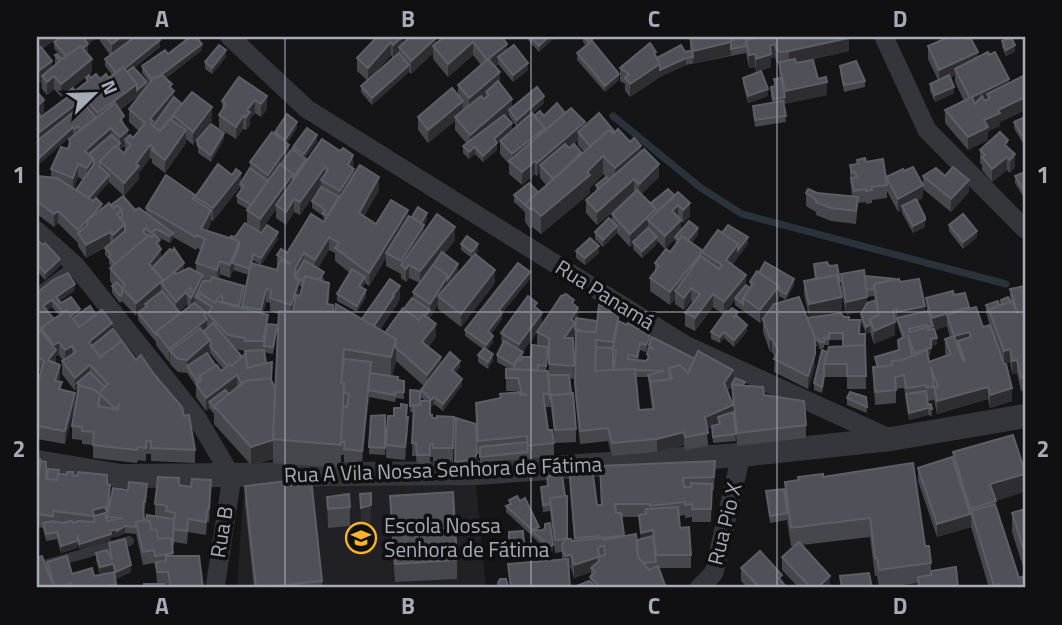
<svg xmlns="http://www.w3.org/2000/svg" width="1062" height="625" font-family="'Titillium Web',sans-serif">
  <rect width="100%" height="100%" fill="#151517"/>
  <!-- built -->
  <path fill="#212024" d="M476,484L486,588H237L244,487Z"/>
  <g fill="none" stroke-linecap="round" stroke-linejoin="round">
    <!-- stream -->
    <path stroke="#2a333b" stroke-width="7" d="M613,116L701,188L742,214L1006,284"/>
    <!-- service -->
    <path stroke="#35363c" stroke-width="10" d="M37,293L75,265
      M37,567L129,541"/>
    <!-- minor -->
    <path stroke="#35363c" stroke-width="19" d="M230,37L307,109L687,346L891,439
      M884,37L927,130L1025,229
      M37,231L75,265L197,418L232,477L215,588
      M699,588L714,573L741,455"/>
    <!-- tertiary -->
    <path stroke="#35363c" stroke-width="24" d="M37,462L121,476L475,473L741,455L891,439L1025,416"/>
  </g>
  <!-- wall -->
  <path fill="#45474c" fill-rule="evenodd" d="M37,37H98L88,44V50L86,52L92,72L61,97L54,89L47,95L42,89ZM57,38L58,39L54,42V48L63,59L55,55V65L52,68L42,49Z
    M100,37H158L160,47L134,68L147,86L150,83L142,73V66L168,54L202,50L166,78L172,90L174,97L182,104L212,120L193,145L186,139V143L165,173L152,163V159L150,158L139,173V179L124,196L109,182L93,200L102,209L111,205L146,213V208L241,181L250,168V162L275,135V132L297,128L287,143L289,152L293,150V147L317,142L305,158L306,162L353,168L354,174L379,190L364,216L376,224L412,217L427,220L424,225V232L455,240L444,254L458,271L451,281L472,258L461,250V244L478,251L475,255L495,283L461,327L438,309V305L429,319L436,337L428,347L441,363L460,367L455,373L462,385L443,411L434,404L431,407L430,406V415L432,418L454,417L453,461H433V457H430V468H417L416,456H412L413,412H410V390L420,405L425,401L421,397V390L424,386L396,361L392,376L398,380L404,381V399L396,398L395,402L369,397L362,464L344,462V455H341V468L273,463V459L251,465L214,424V414L209,408L206,411L196,397V386L187,373L178,372L170,364V361L169,362L156,345V342L138,320V314L136,316L122,301L120,303L112,293V286L113,285L110,281V268L112,267L109,264V259L105,255V248L108,246L86,258L78,246V243L58,223L54,227L37,214V176L51,177V169L68,149L69,139L73,135V134L37,166V92L44,113L40,116L41,117L66,98V93L75,91L86,82V78H109L113,76L105,66V59L110,55L100,41ZM142,93L129,109V122L139,131L133,138L128,137L120,110ZM125,146V153H124L120,150ZM78,177L83,180L76,190L74,189ZM321,185L312,201V208L323,216L324,221L287,253L277,255V270L252,264L253,260L261,265L278,239L261,233L230,238L207,231L211,223V220L213,221L240,187L241,191L237,196V203L247,209V223L260,232L276,209V218L286,225L294,212L300,215ZM156,236L170,243L173,239V237L196,250L197,248L201,250L196,263V272L182,271L184,269L161,258L160,248ZM329,250L335,253V261L350,273L337,294V301L357,312L366,297L362,288L365,283L369,286L386,258V266L401,274V278L406,282L409,278L420,283L413,292V299L404,309L385,333L380,330L400,299L362,319L333,311L328,304L329,296L323,281L324,279L318,268ZM233,270L249,275L242,308L241,307L244,293L219,279L220,274L230,278ZM299,285L302,287L300,296L298,295ZM266,302L270,303V311L278,314L275,388L271,381L266,363L264,352L273,354L277,332L268,324L263,314ZM187,304L188,307L180,313L179,312ZM235,349L245,351V354L242,357ZM210,353L223,369L221,371L216,366L208,355Z
    M403,37V43L436,44L444,37L507,50L528,70L513,82L498,64L495,67L500,83L512,107L544,103L526,119L534,116L565,113L585,126L614,133L641,152L659,177L641,194L651,203L668,189L690,216L683,223L681,221V230L698,235L691,243L703,251L722,233L748,244L732,265L746,285L750,288V282L759,273L794,285L786,300L779,296V299L775,304L807,318L844,317L849,320L860,334H865L866,389H847V377H825L822,393L814,390V383L827,352L843,346V340H829V345H824V348L819,349V345L815,347V366L808,389L774,372L775,357L772,352H770L763,332V320L760,323L735,305V300L726,311L738,317L747,331L734,347L724,338L720,343L711,339V332L724,315L713,307L695,331L685,326V313L693,302L691,301L684,310L675,304V299L670,305L650,291V278L655,271V263L670,252L676,244L675,239L665,249L657,241V244L642,258L633,249V244L630,247L617,233L603,247L595,239V232L612,221V214L635,193L597,225L586,213V200L596,191V185L606,177L603,174L590,188V193L541,234L532,227L530,229L525,222V212L514,202V195L538,192L546,185L540,178V173L537,176L535,174L522,185L509,174V164L500,154V141L517,127L509,116V114L506,117L512,129L497,142V150L483,162L475,154L469,159L463,153V146L467,144L455,130V121L428,143L418,130V117L458,95V85L481,65L473,55L448,77L433,59V53L411,74L409,72L372,105L361,92V86L367,80L357,71V58ZM399,52V53L374,74L391,55L393,58ZM578,141V145L584,152L581,155L574,144Z
    M528,37H555L539,52L528,40Z
    M583,37H592L593,41L619,80L605,92L577,60V53L586,46L583,42Z
    M690,37H848L849,51L796,63L818,79L827,95L784,104L786,122L755,127L753,106L772,103L771,87H774V79L779,78V64L776,61L775,57L771,58V67L756,72L755,67L749,68L746,53L686,65L660,77L630,97L625,91V84L620,81V68L656,56L657,58L690,50Z
    M1002,41L1015,52L1006,56L1002,47Z
    M928,46L978,57L1009,83L1025,75V110L1000,122V126L988,131V140L968,150L945,123V110L964,101L955,82V75L950,78L954,93L935,102L930,91V84L938,80L928,59Z
    M226,57L212,74L205,69V62Z
    M840,66L865,81V87L844,92L840,72Z
    M239,77L267,109L261,117L255,113L250,119V125L246,130L243,129L236,139L219,128V115L222,110V101Z
    M743,78L768,96L748,103L743,84Z
    M1025,117V147L1014,128V122Z
    M224,139L211,162L198,153V146Z
    M1008,147L1015,167L1010,173L1007,170L992,182L982,170V165L980,163V150Z
    M857,160L866,162L886,182V177L904,171L923,185V176L969,192L951,212L923,189V198L917,201L925,224V227L913,233L902,213V210L898,212L887,191V198L872,200V203L866,204V202L858,203L856,224L831,221L816,215V212L806,206V193H817L852,196L850,178V165L857,164Z
    M1025,172V200L1015,183V176Z
    M949,225L977,237L963,249L949,231Z
    M37,240L60,266L45,280L37,271Z
    M576,251L599,253L585,265L576,258Z
    M814,264L829,266L840,281L842,310L809,317L804,294V281L815,278Z
    M841,274L865,276L900,282L925,312H927L926,298L954,295L969,309L983,327L990,326L986,312V305H999L1001,304V300L1010,302V289L1025,286V390L1021,391L1017,373L1012,374L1010,362L1004,364L1012,401L990,408L988,399L937,414L934,400L928,401V405L931,404L932,416L928,415L909,420L904,388L896,389V403L875,405L873,367H876L875,357L898,350V340L902,338L897,322H895V335L874,344L870,332L866,334L861,321V314L863,311L846,315L841,287ZM874,296L875,300L867,303V297ZM947,326L950,337L945,339V352L946,356L929,362L928,355L931,354V346L937,344L935,330Z
    M530,279L502,313V319L491,334L493,342L487,350L493,360L488,369L478,362V355L483,349L465,336V330Z
    M75,290L59,301L61,303L80,313L96,315L112,330L184,416L195,450V463L151,461V454H146V461L138,460L137,463L93,458V445L82,444V440L72,439V426L78,390L77,389L75,391L62,374V361H63L59,355L56,356V363L60,378L59,382L62,390L75,393L65,444L37,439V375L39,379L41,372L39,371L37,373V293ZM52,307L59,315L54,319L47,310Z
    M574,304L578,318L597,321H619L650,342L764,395L806,425V438L737,446L732,386L727,391L733,412L736,441L713,443L712,427L707,429L708,446L685,450L684,445L657,452L612,456L608,441L580,444L575,396L576,324L575,335L573,338L574,379L570,378L576,429V442L555,443L551,407H545L548,430L554,443V456L480,463V454H478L476,403L500,398L518,392V391H506V369H509L497,362V355L502,346L501,333L537,309L542,325ZM537,332V345L539,346L531,357H523L522,352ZM649,345L647,360L646,361L638,360L640,350L646,352ZM548,350L549,351V375L546,370ZM613,357H615L614,370H613ZM636,377H648L652,409L639,410Z
    M866,397L867,413L847,405V398Z
    M385,415V455L369,454V447Z
    M456,418L477,459L474,466L455,469Z
    M408,430L405,460L386,458V445Z
    M953,452L996,501V507L1019,578L1025,588H989L971,527L937,537L918,481V468L953,458Z
    M37,459L46,479L59,473L73,475L107,484L110,498L128,490L147,491L145,509H143L144,520L155,516V504L179,485L211,493L209,522H207L206,535L188,532L187,544L174,542L173,551V556L203,588H169L168,585L157,584L156,569L154,563L143,565L136,534L125,533L117,537V536L111,537V541L80,550L78,544L77,548L61,553L57,539L46,541L43,528L37,527Z
    M715,461L714,490H712L711,522H692V517L685,518V515L679,516L680,528L691,555V568H658L665,588H572L590,582L591,572L574,578L571,568H569L570,588H510L508,564L562,559V552L555,553L550,511L543,512L541,487H547V476L567,539L572,541H574L569,468L597,505H601L600,466ZM622,517H639L641,539L637,540L624,536Z
    M823,477L925,546L931,563V571L958,588H918V583L879,588L877,576H875L870,537L802,545L830,588H799L782,570V557L794,546H791L787,520L770,523L766,491L785,495V482Z
    M245,486L322,581V588H254L245,504Z
    M390,496L457,560V579L395,582L390,514Z
    M327,497L350,507V526L328,528Z
    M509,500L520,501L539,530L545,529V524L553,551L549,553L532,536L506,512V506L509,504Z
    M1025,509V573L1012,532V513Z
    M523,531L524,549L509,550V532Z
    M109,543L131,572L116,579V588H37L47,568V562L72,574L94,576L114,572L113,570L100,574L96,560V553L110,555Z
    M741,568L782,582L787,588H748L741,581Z"/>
  <!-- shaded-wall -->
  <path fill="#2e2e32" d="M41,37H57V38L37,53V40Z
    M85,37H98L88,44V50L68,66V59L85,46Z
    M121,37H137L112,57V44Z
    M398,37H403V48L399,47V52L393,58V45Z
    M548,37H555L539,52V46Z
    M436,38V50L433,46V53L411,74V61Z
    M849,38V51L789,64V51Z
    M160,40V47L117,81V75Z
    M391,42V55L368,81V68Z
    M473,42V55L448,77V64Z
    M731,42V55L693,64V51Z
    M202,44V50L153,87V81Z
    M507,44V57H498V64L487,73V60Z
    M775,44V57L771,58V67L756,72V59L770,46Z
    M1015,45V52L1006,56V50Z
    M226,50V57L212,74V68Z
    M978,52V64L955,69V75L939,83V70Z
    M755,54V67L749,68V55Z
    M686,58V65L660,77L630,97V84L660,64Z
    M92,59V72L61,97V84Z
    M52,61V74L42,76V81L37,85V72Z
    M528,63V70L513,82V75Z
    M409,65V72L372,105V98Z
    M500,72V85L486,92V97L469,111V98Z
    M619,74V80L605,92V86Z
    M54,76V89L47,95V82Z
    M1009,79V92L990,98L987,94V103L972,110V97Z
    M147,82V89L99,125L98,123V113L137,84Z
    M827,82V95L785,104V91Z
    M172,84V93L174,91V104L153,130L150,119Z
    M954,87V93L935,102V95Z
    M768,89V96L748,103V96Z
    M267,96V109L261,117V104Z
    M544,96V103L517,127V120Z
    M1025,97V110L1000,122V126L988,131V140L968,150V137L984,120L998,110Z
    M84,98V111L37,147V134Z
    M512,99V112L509,110V114L470,148V135Z
    M44,100V113L37,119V106Z
    M255,100V113L250,119V125L246,130L247,110Z
    M463,101V114L455,117V121L428,143V130Z
    M212,107V120L193,145V132Z
    M243,116V129L236,139V127Z
    M565,120L512,163V154L545,128Z
    M297,122V128L285,146V140Z
    M585,122V135L578,132V141L544,170L540,165V173L537,176V163Z
    M512,123V129L494,145V139Z
    M73,127V134L37,166V160Z
    M111,128V141L89,160L85,151Z
    M128,130V143L125,140V146L120,150V137Z
    M186,130V143L165,173V160Z
    M224,133V139L211,162V155Z
    M317,135V142L304,160V154Z
    M497,143V150L483,162V156Z
    M150,145V158L139,173V179L124,196V183Z
    M289,145V158L268,188V175Z
    M641,146V164L615,187V168Z
    M475,147V154L469,159V152Z
    M1015,154V167L1010,173V160Z
    M353,155L354,182L340,198V191L348,165Z
    M603,156V174L590,188V193L541,234V216Z
    M1007,157V170L992,182V169Z
    M93,159V172L87,181V168Z
    M306,159V165L276,205V209L260,232V219L293,174Z
    M535,161V174L522,185V172Z
    M78,164V177L73,191V178Z
    M659,164V177L639,197V184Z
    M325,167V180H321V185L300,215V202Z
    M241,173V185L240,184V187L213,221V208Z
    M109,175V182L86,208V201Z
    M379,177V190L359,226V213Z
    M634,179V192L597,225V212Z
    M969,180V192L951,212V199Z
    M923,185V198L904,209L902,206V210L898,212V199Z
    M294,199V212L286,225V212Z
    M690,203V216L683,223V210Z
    M102,204V216L86,222V233H78V243V230Z
    M678,205V218L659,217Z
    M532,209V227L530,229V210Z
    M656,209V222L648,220V229L633,242V244L630,247V234Z
    M211,210V223L203,238L201,229Z
    M408,210V223L386,253V258L369,286V273Z
    M58,211V223L54,227V214Z
    M427,213V220L421,230V223Z
    M925,217V227L913,233V226Z
    M681,220V233L665,249V236Z
    M125,224V237L113,248V235Z
    M424,225V238L401,265V261Z
    M617,226V233L603,247V240Z
    M455,227V240L420,284V271Z
    M698,228V235L685,251V244Z
    M977,231V237L963,249V242Z
    M110,232V244L86,258V245Z
    M278,232V239L261,265V258Z
    M173,233V239L170,243V236Z
    M329,237V250L315,273V260Z
    M657,237V244L642,258V251Z
    M748,237V244L726,273V260L738,244Z
    M160,240L161,262L152,274L149,264L156,243Z
    M239,241V254L230,278V265Z
    M478,244V251L472,259V252Z
    M599,246V253L585,265V258Z
    M702,252V264L675,291V299L670,305V292Z
    M304,253V266L295,276V283L294,277L296,267Z
    M60,259V266L45,280V273Z
    M220,261V274L217,283V270Z
    M184,263V269L165,288L161,283V294L145,304V309L136,316V303Z
    M458,264V271L448,285L438,296V305L419,333V326L430,310V304L448,276Z
    M409,265V278L406,282V269Z
    M495,270V283L461,327V314Z
    M530,272V279L499,316V310Z
    M203,275V288L195,297V304L191,311V298Z
    M746,275V287L735,298V300L724,315V302Z
    M365,277V283L359,293V286Z
    M794,279V285L786,300V294Z
    M299,281V294L291,318V305Z
    M75,284V290L56,304V297Z
    M244,286V293L239,312V306Z
    M400,286V299L394,306V309L369,345V332L393,295Z
    M779,286V299L760,323V310Z
    M190,288V297L187,294V304L176,315V302Z
    M691,288V301L684,310V298Z
    M266,289V302L261,323V310Z
    M366,290V297L357,312V306Z
    M713,294V307L695,331V318Z
    M842,297V310L809,317V304Z
    M867,297V310L846,315V302Z
    M52,300V307L43,313V306Z
    M925,306V319L897,318V312Z
    M969,307V320L947,315V326L933,331L928,335V328L932,327V318Z
    M578,308V321L575,325V335L564,351V338L571,319Z
    M80,309V316L71,322L68,318Z
    M206,313V320L207,319V332L170,351V361L169,362V349Z
    M502,313V319L488,338V331Z
    M542,313V326L519,357V344Z
    M895,322V335L874,344V331Z
    M112,323V336L92,353L89,342Z
    M436,324V337L422,355V342Z
    M747,325V331L734,347V340Z
    M870,325V332L866,334V327Z
    M724,332V338L720,343V337Z
    M969,332V344L958,341V347L954,336Z
    M493,336V342L486,351V345Z
    M650,336V343L646,352V345Z
    M937,338V344L931,346V339Z
    M396,339V363L391,380V357Z
    M770,339H772V352H770Z
    M819,339V345L814,348V341Z
    M210,340V353L190,371L187,366V360Z
    M59,342V355L56,356V363L48,373V360L54,353V345Z
    M72,346V359L65,363V350Z
    M931,348V354L914,360V353Z
    M1010,349V362L1004,364V351Z
    M493,354V360L488,369V362Z
    M815,354V366L808,389V376Z
    M441,357V370L427,388V375Z
    M39,358V371L37,373V360Z
    M1017,360V373L1012,374V361Z
    M460,361V367L452,377V370Z
    M371,362V375L362,464V451Z
    M60,365V378L55,394V381Z
    M90,365V378L77,383V389L75,391V378Z
    M733,370V383L724,396V383Z
    M237,375V388L213,406L209,402V408L206,411V398Z
    M462,379V385L443,411V404Z
    M988,387V399L937,414V401Z
    M1012,388V401L990,408V395Z
    M75,393V406L65,444V431Z
    M434,397V404L431,407V400Z
    M733,405V418L718,417V424L705,430V417Z
    M928,408V415L909,420V413Z
    M408,417V430L405,460V447Z
    M684,432V445L657,452V439Z
    M273,440V459L251,465V447Z
    M1025,474V492L996,501V519L971,511V527L937,537V524L970,514V509L990,484Z
    M211,480V493L209,522V509Z
    M371,505V523L361,527V508Z
    M105,507V520L94,516L93,510Z
    M125,526V533L117,537V531Z
    M117,529V536L111,537V541L80,550V544Z
    M653,530V543L641,545V533Z
    M77,541V548L61,553V546Z
    M553,545V551L549,553V547Z
    M571,555V568L566,569V556Z
    M598,557V570L591,568V572L574,578V565Z
    M113,564V570L100,574V567Z
    M131,565V572L116,579V572Z
    M830,576V588H817Z"/>
  <!-- building -->
  <path fill="#505158" stroke="#5d5f66" stroke-width="2" fill-rule="evenodd" d="M61,37H83L88,44L83,48L81,46L66,56L54,42Z
    M106,37H121L112,44Z
    M135,37H158L160,40L124,69L123,67L116,73L105,59Z
    M190,37H196L202,44L157,78L155,76L152,80L142,66L165,50L168,54Z
    M377,37H402L393,45L391,42L368,68L357,58Z
    M410,37H435L436,38L411,61L399,47Z
    M444,37H502L507,44L487,60L473,42L448,64L433,46Z
    M531,37H548L539,46Z
    M584,37H592L593,38L589,42Z
    M690,37H730L731,42L693,51Z
    M734,37H762L746,40V46L731,49V40H734Z
    M762,37H848L849,38L789,51L780,52L776,49L775,44L770,46L771,54L756,59L755,54L749,55L746,40Z
    M949,37H964L966,39L970,37L978,52L939,70L928,46Z
    M1011,37L1015,45L1006,50L1002,41Z
    M592,41L619,74L605,86L577,53Z
    M650,43L656,52L654,53L660,64L630,84L625,78L629,74L620,68Z
    M219,45L226,50L212,68L205,62Z
    M514,45L528,63L513,75L498,57Z
    M681,45L685,52L692,50L693,57L686,58L660,70V64L657,58Z
    M81,46L92,59L61,84L54,76L47,82L42,76L60,61L55,55L57,54L62,59Z
    M41,47L52,61L37,72V49Z
    M988,52L989,55L995,52L1009,79L972,97L975,104L982,96L985,101L990,98L987,94L1025,75V97L998,110L1000,113L984,120L988,127L968,137L945,110L970,98L955,69Z
    M399,53L409,65L372,98L361,86Z
    M488,59L500,72L469,98L458,85Z
    M795,59L796,63L813,60L818,79L826,77L827,82L785,91L779,62Z
    M856,61L865,81L844,85L840,66Z
    M123,67L137,84L98,113L84,98L37,134V116L39,114L41,117L69,96L66,93L73,88L75,91L88,81L86,78L89,75L91,78L96,74L100,79L106,74L109,78Z
    M133,67L147,82L137,90V84L127,72Z
    M761,71L768,89L748,96L743,78Z
    M161,74L172,84L169,87L174,91L150,119L153,121L151,124L160,131L170,119L186,130L165,160L152,150L154,148L150,145L136,164L139,166L124,183L100,161L115,146L124,153L131,145L125,140L130,135L133,138L145,123L129,109L155,76L158,78Z
    M949,75L954,87L935,95L930,84Z
    M239,77L267,96L261,104L255,100L247,110L250,112L246,117L243,116L236,127L219,115L226,104L222,101Z
    M781,78L785,97L773,99L771,87L776,86L774,79Z
    M498,81L512,99L470,135L455,117L481,96L484,99L489,95L486,92Z
    M537,87L544,96L517,120L509,110Z
    M452,88L463,101L428,130L418,117Z
    M37,92L44,100L37,106Z
    M192,92L212,107L193,132L173,115Z
    M174,97L182,104L173,115V117L171,119H170L160,131L153,126Z
    M783,101L786,116L755,120L753,106Z
    M115,103L124,116L120,120L128,130L120,137L111,128L97,140L85,151L93,159L87,168L78,164L73,178L51,169L61,147L68,149L70,142L69,139Z
    M557,103L565,113L545,131V128L534,116L540,111L544,116Z
    M84,104L96,118L81,130L78,126L74,129L73,127L37,160V141Z
    M571,108L585,122L537,163L535,161L522,172L509,161Z
    M532,113L545,128L512,154L500,141Z
    M599,113L614,131L612,133L609,130L590,146L578,132Z
    M287,114L297,122L285,140L275,132Z
    M504,115L512,123L494,139L497,143L483,156L475,147L469,152L463,146Z
    M1025,117V140L1014,122Z
    M211,124L224,133L211,155L198,146L197,140Z
    M307,128L317,135L304,154L293,147Z
    M618,129L630,142L634,138L641,146L615,168L603,156L587,172L590,175L541,216L532,208L530,210L525,204L609,130L613,134Z
    M272,132L289,145L268,175L250,162Z
    M1000,132L1008,140L1005,145L1015,154L1010,160L1007,157L992,169L982,157L985,155L980,150Z
    M111,135L120,143L117,147L115,146L100,161V164L99,166L109,175L89,198L76,190L94,164L93,159L89,154Z
    M322,139L340,151L343,148L353,155L348,165L354,169L340,191L321,180L328,170L325,167L300,202L294,199L286,212L276,205Z
    M565,144L569,148L574,144L581,152L573,161L553,179L540,165Z
    M292,149L306,159L293,177V174L281,164Z
    M644,149L659,164L639,184L634,179L597,212L586,200Z
    M865,158L866,162L883,159L887,185L871,187L872,190L866,191V189L854,191L851,178L857,177L855,172L852,173L850,165L858,164L857,160Z
    M218,164L232,175L236,169L241,173L213,208L195,197Z
    M280,164L293,174L260,219L247,210Z
    M360,165L379,177L359,213L376,224L391,200L408,210L369,273L335,248L339,243L329,237L315,260L304,253L296,267L294,277L299,281L291,305L270,298L271,290L266,289L261,310L242,306L251,263L277,270L280,260L291,264L277,255L281,249L287,253L311,214L324,222Z
    M913,167L923,185L898,199L886,177L903,169L904,171Z
    M953,167L969,180L951,199L923,176L936,168L945,176Z
    M250,168L268,181L251,205L237,196L244,186L240,184Z
    M1025,172V193L1015,176Z
    M166,175L195,195L193,199L211,210L201,229L239,241L230,265L220,261L217,270L196,263L205,239L197,235L196,237L146,208Z
    M37,176L57,178L93,201L96,198L102,204L78,230L58,211L54,214L37,201L38,198L37,197Z
    M606,177L609,180L599,188L596,185Z
    M529,183L538,192L525,204V205L514,195Z
    M321,187L339,197L327,216L323,214L325,210L312,201Z
    M668,189L675,196L656,213V209L651,203Z
    M808,189L817,193L858,197L856,211L831,208L816,202V200L806,193Z
    M637,190L656,209L630,234L612,214Z
    M678,192L690,203L683,210L678,205L672,211L681,220L665,236L648,220Z
    M123,196L135,210L139,208L173,233L170,236L156,229L151,233L146,228L143,231L147,237L115,264L109,257L111,255L105,248L125,231V224L120,218L122,217V210L117,205L113,208L111,205Z
    M916,199L925,217V220L913,226L902,206Z
    M109,203L113,208L117,205L122,210L117,214L125,224L113,235L110,232L86,245L78,233L88,224L86,222Z
    M418,207L427,213L421,223L412,217Z
    M437,214L455,227L420,271L409,265L406,269L401,265Z
    M963,214L977,231L963,242L949,225Z
    M409,216L424,225L401,261L386,253Z
    M609,218L617,226L603,240L595,232Z
    M689,221L698,228L688,240L682,236L679,240L675,237Z
    M245,223L261,233L267,225L278,232L261,258L253,254L250,269L232,263L239,247V241L230,238L231,236L235,237Z
    M728,225L748,237L738,250V244L722,233Z
    M648,228L657,237L642,251L633,242Z
    M718,230L738,244L726,260L746,275L724,302L713,294L695,318L685,313L700,294L691,288L684,298L675,291L701,256L719,269L722,265L702,252Z
    M154,234L160,240L156,243L161,249L149,264L163,280L136,303L122,288L125,285L110,268L149,235L151,237Z
    M467,236L478,244L472,252L461,244Z
    M682,236L703,251L670,292L650,278L659,266L655,263L666,249L670,252Z
    M590,238L599,246L585,258L576,251Z
    M37,240L43,245L45,243L60,259L45,273L37,264Z
    M174,248L184,263L163,282V280L152,268L170,249L172,251Z
    M442,252L458,264L448,279V276L433,265Z
    M475,254L495,270L461,314L438,296Z
    M304,260L324,272L319,280L305,276L303,281L295,276Z
    M765,262L794,279L786,294L779,290V286L759,273Z
    M827,262L829,266L837,265L840,281H839L837,275L812,280L816,278L814,264Z
    M518,263L530,272L499,310L502,313L488,331L493,336L486,345L465,330Z
    M433,265L448,276L430,304L413,292Z
    M189,268L203,275L191,298L187,294L192,290L190,288L176,302L161,283L174,272L176,274Z
    M352,269L365,277L359,286L366,290L357,306L337,294Z
    M864,270L867,297L846,302L841,274Z
    M757,271L779,286L760,310L743,298L753,284L750,282Z
    M68,273L75,284L56,297L61,303L71,297L80,309L71,316L67,310L63,312L52,300L43,306L54,319L41,328V331L39,332L37,329V293L53,280Z
    M837,275L842,297L809,304L804,281Z
    M305,276L329,283L327,304L333,305V311H293L296,295L300,296Z
    M865,276L896,279L874,284V289L866,290Z
    M212,277L244,286L239,306L222,302V296H220L215,303L200,293L198,298L200,299L195,297L203,281H211Z
    M390,279L400,286L393,295L394,296L374,326L362,319Z
    M899,279L900,282L919,279L925,306L897,312V309L893,310L895,322L874,331L870,319L879,315L874,284Z
    M117,282L122,288V294L120,296L112,286Z
    M746,285L750,288L743,298V304L735,298Z
    M1025,286V377L1021,378L1017,360L1012,361L1010,349L1004,351L989,310L1012,301L1018,314L1010,289Z
    M162,291L180,313L156,332V335L138,313L147,306L145,304Z
    M953,291L954,295L965,293L969,307L932,318L926,298Z
    M200,293L215,303L216,301L268,315L263,341H245V338L228,335L208,314L212,307L198,298Z
    M566,294L574,300L572,303L578,308L571,319L575,323L564,338H573L574,366L549,364V338L537,332L561,296Z
    M528,296L537,303L534,306L542,313L519,344L501,333Z
    M799,297L815,338V354L808,376L774,359L778,351L772,339H770L763,319L774,304Z
    M1008,297L1010,302L989,310V312L986,305L998,301L999,305L1002,304L1001,300Z
    M412,298L430,310L425,316L423,314L419,320L404,309Z
    M876,300L878,315L870,319V325L866,327L861,314L867,303Z
    M194,303L206,313L204,314L207,319L169,349L156,332Z
    M336,304L396,339L391,357L344,349L341,383H344L341,445L273,439L279,311H335Z
    M599,304L619,314L613,342L596,340L595,371L635,369L639,410L654,409L650,382L672,379L669,368L680,365L688,373L698,351L733,370L724,383L733,405L705,417L708,433L685,437L684,432L657,439L612,443L608,428L580,431L575,383L576,331L596,332Z
    M90,306L96,315L79,327L73,318Z
    M976,307L983,327L990,325L1004,364H1006L1012,388L990,395L988,387L937,401L934,387H938L931,367L934,387L927,388L926,385L906,388L904,375L895,377L896,390L875,392L873,367L888,366L892,365V361L902,360L927,350L929,362L951,354L945,339L954,336L963,361H965L958,341L971,337L969,332L954,336L947,315Z
    M403,308L419,320L423,314L436,324L422,342L441,357L427,375L396,348V339L385,333Z
    M732,308L738,312L733,318L737,316L747,325L734,340L724,332L720,337L711,332L726,311L728,312Z
    M67,310L79,327L102,310L112,323L89,342L100,357L122,341L136,360L141,355L153,373L182,407L184,416L189,415L195,450L151,448V441H146V448L138,447L137,450L93,445L94,432L82,431V427L72,426L79,385L95,390L100,395L98,406L118,410L119,405L115,409L99,393L108,384L90,365L75,378L62,361L76,352L72,346L65,350L59,342L54,345L41,328Z
    M928,311L933,326L928,328V330L934,329L937,338L931,339V348L914,353L908,335L912,356L902,360L892,361V365L888,366L878,367L875,357L899,350L898,340L904,337L897,318ZM927,325L928,327L910,332L909,329Z
    M841,313L844,317H849V320H860L859,334H865V345L843,346V333H829V339L824,338V342H819V339L815,341V338L807,318Z
    M576,318L597,321L596,332L581,331V330L575,329Z
    M618,321L627,325L628,323L650,336L646,345L640,343L637,357L628,355V359L646,361L649,357L647,354L649,348L653,349L649,345L652,337L695,359L688,373L680,365L669,368L670,379L650,382L651,384L648,375L664,371L635,370V369L614,370L616,350H613V370L595,371L596,347L613,348Z
    M213,323L242,357L232,366L230,364L227,366L210,346L211,344L210,340L203,332Z
    M267,324L277,325L273,347L264,346Z
    M200,328L210,340L187,360L178,359L170,351Z
    M113,329L125,345L122,341L100,357L92,346Z
    M41,331L56,350L48,360L60,365L55,381L62,382L59,389L75,393L65,431L37,426V386L44,361L39,358L37,360V335Z
    M504,341L523,352L513,365L497,355Z
    M532,345L548,347L546,366L538,365V370L513,369L517,360H521L522,357H531Z
    M865,345L866,376H847V364H824L829,347Z
    M484,348L493,354L488,362L478,355Z
    M264,350L266,363L247,368L245,351Z
    M822,350L827,352L824,364V374L822,387L814,383Z
    M450,352L460,361L452,370L462,379L443,404L434,397L431,400L421,390Z
    M207,353L216,366L199,376L198,383L187,366Z
    M246,353L247,368L272,362L271,380L270,378L245,381L242,384L237,375L206,398L196,384L202,380L199,376L217,365L221,371L230,364L232,366Z
    M344,359L371,362L362,451L344,449L345,442H341L343,406L347,407L349,394L344,393V383H341Z
    M506,369L548,371L550,394H543L548,430H552L554,443L528,446L527,436L478,441L476,403L501,398L500,394L520,392V395H527L522,394L518,378H506Z
    M90,372L105,387L99,393L95,390L81,386L77,383Z
    M370,373L398,377V380L404,381V392H396L395,395L368,390Z
    M548,375H569L571,394L551,395L550,400Z
    M270,378L275,388L273,440L251,447L214,406L245,381Z
    M735,378L745,382L743,385L732,384Z
    M732,385L763,387L764,395L804,401L806,425L737,433Z
    M225,390L229,394L214,406V408L209,402Z
    M410,390L420,391V405L410,406Z
    M926,391L928,405L931,404L932,409L928,408L909,413L906,394Z
    M850,392L866,397L867,407L847,398Z
    M573,393L576,429L555,430L551,395Z
    M421,401H430V415H432V418H437V416L454,417L453,448H433V444H430V455H417L416,443H412L414,405H421Z
    M401,404L407,405L406,417H408L405,447L386,445L388,416H394V408H401Z
    M733,412L736,434L713,437L712,426L720,424L718,417Z
    M385,415V448L369,447L371,416Z
    M456,418L476,424L477,453L474,459L455,462Z
    M1013,435L1023,466L1025,465V474L990,484L996,501L970,509L953,452Z
    M527,442L528,452L480,457V447Z
    M952,457L970,514L937,524L918,468Z
    M37,459H40L37,482Z
    M41,461L46,462V479L57,480L58,473L67,475V472H73V475L78,476V472L107,475V484L110,485L107,512L105,507L93,510L94,516L53,511V516L37,514V488Z
    M715,461L714,477L683,478L684,487H691V483L712,484L711,509H692V504L685,505V502L650,506V504H615L616,513H621L624,535L602,538L603,540L636,534L638,557L649,570L658,566L665,585L660,588H601L590,577L595,572L591,568L599,561L598,557L574,565L571,555L566,556L563,552L562,544L566,539L555,540L550,498L567,496V539H571L572,541L601,538L600,536L575,538L569,468L592,467L597,505H602L600,466ZM604,546L605,555L599,556L598,547Z
    M913,463L925,546H929L931,563L879,570L877,558H875L870,518L791,528L785,482L799,480L798,477L823,474V477Z
    M48,469L59,470L57,480L47,479Z
    M562,475L565,496L550,498V504L543,505L541,487L548,486L547,476Z
    M158,477L179,478V485L191,487L192,479L211,480L209,509H207L206,522L188,519L187,531L173,529L175,513L166,511L167,506L155,504Z
    M311,478L322,581L256,588L245,486Z
    M129,482L147,484L145,502H143L144,520L136,522V527L125,526L117,531V529L110,531L111,534L80,544L78,537L77,541L61,546L57,532L46,534L43,523L53,521L62,523L72,521L73,523L79,521L94,522V516L105,513L107,521L123,518L107,517L113,488L128,490Z
    M784,489L787,513L770,516L766,491Z
    M453,492L457,560L395,564L390,496Z
    M371,493V505L361,508L360,494Z
    M349,494L350,507L328,509L327,497Z
    M517,496L520,501L525,498L539,527L532,530L506,506L511,504L509,500Z
    M995,504L1019,578L1025,576V588H1000L999,584L994,586L971,511Z
    M678,507L680,528L689,527L691,555H656L653,530L641,533L639,515L646,514V509Z
    M1025,509V554L1012,513Z
    M147,515L174,519L173,544H172L171,538L158,539L157,530L151,529L150,522L146,520Z
    M145,520L150,522L151,529L157,530L158,539L171,538L173,553L155,556L154,550L143,552L136,522Z
    M550,523L553,545L549,547L532,531L543,530L545,528V524Z
    M523,531L524,543L509,544V532Z
    M653,536L656,562L643,563L638,557L637,540Z
    M125,539L131,565L116,572L113,564L100,567L96,553L107,550L112,560L109,543Z
    M799,542L830,576L817,588H811L782,557Z
    M760,551L782,575L779,578L787,588H760L741,568Z
    M42,556L54,588H37V558Z
    M67,556L72,574L92,568L94,576L114,572L116,584L97,587L98,588H60L72,583L55,588L47,562Z
    M166,556H199L203,588H171L168,572H157L156,562L166,561Z
    M568,559L570,588H511L508,564Z
    M956,567L958,588H919L918,577L931,575V571Z
    M869,573L872,588H842L840,576Z
    M500,579H506L508,586L500,588L498,583Z
    M589,581L596,588H572Z
    M144,584H164V588H144Z"/>
  <!-- grid -->
  <path fill="none" stroke="#a6abb7" stroke-width="2" stroke-opacity="0.55" d="M285,37V588M531,37V588M777,37V588M37,312H1025"/>
  <!-- icons -->
  <defs>
    <g id="school-ring" transform="scale(1.575)"><circle r="9.5" fill="#101012" stroke="#fbb428" stroke-width="1.5"/><path d="M0-5L7-2L0 1L-7-2ZM-4 1L0 2.5L4 1V4Q0 6-4 4Z" fill="#fbb428"/></g>
  </defs>
  <g fill-rule="evenodd">
    <use href="#school-ring" x="361" y="538"/>
  </g>
  <g text-anchor="middle" stroke-width="7" stroke-linejoin="round" paint-order="stroke">
    <!-- street labels -->
    <g font-size="21" fill="#a6abb7" stroke="#101012">
      <text transform="translate(605 295) rotate(32)" y="7">Rua Panamá</text>
      <text transform="translate(443 470) rotate(-2)" y="7">Rua A Vila Nossa Senhora de Fátima</text>
      <text transform="translate(725 524) rotate(-76)" y="7">Rua Pio X</text>
      <text transform="translate(222 532) rotate(-81)" y="7">Rua B</text>
    </g>
    <!-- poi labels -->
    <g font-size="21" fill="#a6abb7" stroke="#101012" text-anchor="start">
      <text x="384" y="533">Escola Nossa<tspan x="384" dy="24">Senhora de Fátima</tspan></text>
    </g>
  </g>
  <!-- border -->
  <rect width="1062" height="625" fill="none" stroke="#101012" stroke-width="77"/>
  <!-- north arrow -->
  <g transform="translate(94 94) rotate(67)" stroke="#101012" stroke-width="5" paint-order="stroke">
  <path d="M0-5L12 26L0 18L-12 26Z" fill="#a6abb7"/>
  <text y="-10" font-size="19" font-weight="bold" text-anchor="middle" fill="#a6abb7">N</text>
  </g>
  <rect x="38" y="38" width="986" height="548" fill="none" stroke="#a6abb7" stroke-width="2.5"/>
  <g font-size="23" text-anchor="middle" font-weight="bold" fill="#a6abb7">
    <text x="162" y="27">A</text>
    <text x="408" y="27">B</text>
    <text x="654" y="27">C</text>
    <text x="900" y="27">D</text>
    <text x="19" y="183">1</text>
    <text x="1043" y="183">1</text>
    <text x="19" y="457">2</text>
    <text x="1043" y="457">2</text>
    <text x="162" y="614">A</text>
    <text x="408" y="614">B</text>
    <text x="654" y="614">C</text>
    <text x="900" y="614">D</text>
  </g>
</svg>
